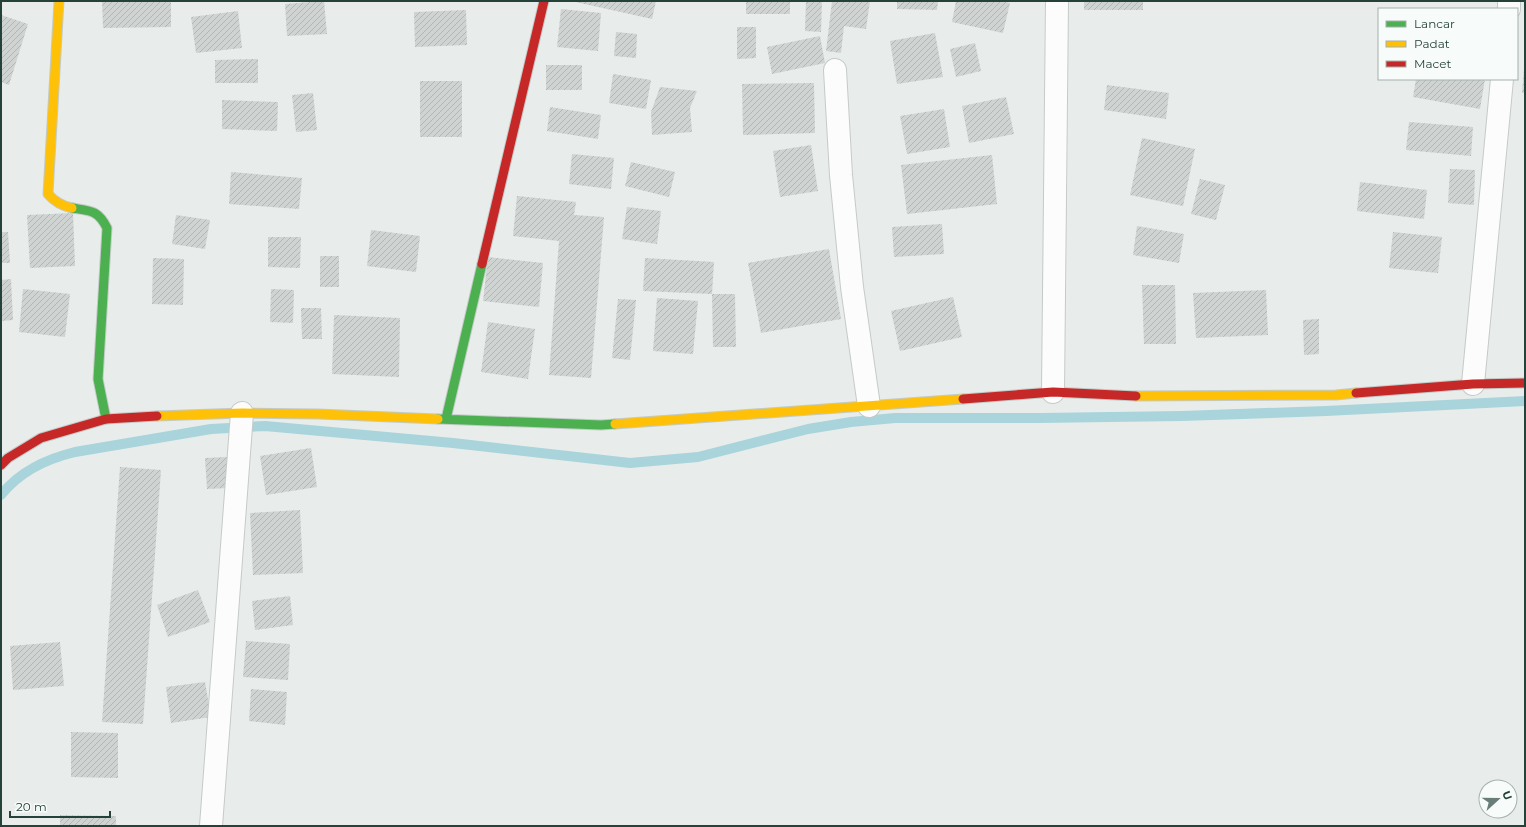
<svg xmlns="http://www.w3.org/2000/svg" width="1526" height="827" font-family="Montserrat,sans-serif">
  <defs>
    <pattern id="building-hatch" width="6" height="6" patternUnits="userSpaceOnUse"><rect width="6" height="6" fill="#cfd4d2"/><path d="M-1 1l2-2M0 6l6-6M5 7l2-2" fill="none" stroke="#b2b7b5"/></pattern>
  </defs>
  <rect width="100%" height="100%" fill="#e8edeb"/>
  <g fill="none" stroke-linecap="round" stroke-linejoin="round">
    <!-- stream -->
    <path stroke="#a9d4db" stroke-width="10" d="M1,495C20,471 46,459 75,452L211,429L265,426L453,443L630,463L698,457L808,429L851,422L895,418H1039L1182,416L1326,411L1525,401"/>
  </g>
  <!-- building -->
  <path fill="url(#building-hatch)" d="M102,1H171V27L103,28Z
    M324,1L327,34L287,36L285,4Z
    M571,1H656L652,19Z
    M746,1H790V14H746Z
    M806,1H822L821,32L805,31Z
    M832,1H870L866,29L844,26L841,53L826,51Z
    M897,1H938L937,10L897,9Z
    M956,1H1001L1010,3L1003,33L952,22Z
    M1084,1H1143V10H1084Z
    M561,9L601,13L598,51L557,47Z
    M466,10L467,45L415,47L414,12Z
    M238,11L242,48L196,53L191,17Z
    M1,15L28,24L9,85L1,82Z
    M737,27H756V58L737,59Z
    M616,32L637,34L636,58L614,56Z
    M935,33L943,77L897,84L890,41Z
    M820,36L825,63L772,74L767,47Z
    M975,43L981,71L956,77L950,49Z
    M258,59V83H215V60Z
    M546,65H582V90H546Z
    M1524,68H1525V93H1522Z
    M613,74L651,80L646,109L609,103Z
    M1416,79H1485L1480,109L1413,97Z
    M420,81H462V137H420Z
    M814,83L815,133L743,135L742,84Z
    M1107,85L1169,93L1166,119L1104,110Z
    M660,87L697,91L690,108L692,132L652,135L651,112Z
    M313,93L317,130L296,132L292,95Z
    M1006,97L1014,134L969,143L962,106Z
    M222,100L278,102L277,131L222,129Z
    M550,107L601,115L598,139L547,131Z
    M944,109L950,147L907,154L900,116Z
    M1409,122L1473,127L1471,156L1406,150Z
    M1142,138L1195,149L1183,206L1130,195Z
    M811,145L818,191L780,197L773,151Z
    M572,154L614,158L611,189L569,184Z
    M992,155L997,204L907,214L901,165Z
    M631,162L675,172L669,197L625,186Z
    M1450,169L1475,170L1474,205L1448,203Z
    M231,172L302,178L299,209L229,204Z
    M1200,179L1225,185L1216,220L1191,214Z
    M1360,182L1427,190L1424,219L1357,211Z
    M517,196L576,202L574,215L604,217L591,378L549,375L559,241L513,236Z
    M627,207L661,211L657,244L622,239Z
    M73,213L75,266L30,268L27,215Z
    M176,215L210,220L205,249L172,244Z
    M942,224L944,254L894,257L892,227Z
    M1137,226L1184,234L1179,263L1133,255Z
    M371,230L420,236L416,272L367,266Z
    M1,232H8L10,263H1Z
    M1393,232L1442,237L1438,273L1389,268Z
    M268,237H301L300,268L268,267Z
    M829,249L841,319L761,333L748,263Z
    M320,256H339V287H320Z
    M488,257L543,263L539,307L483,301Z
    M153,258L184,259L183,305L152,304Z
    M645,258L714,262L712,294L643,291Z
    M11,279L13,320L1,321V280Z
    M1142,285H1175L1176,344H1144Z
    M23,289L70,294L65,337L19,332Z
    M271,289L294,290L293,323L270,322Z
    M1266,290L1268,335L1196,338L1193,293Z
    M712,294H735L736,347H713Z
    M953,297L962,337L900,351L891,311Z
    M657,298L698,301L693,354L653,351Z
    M618,299L636,300L630,360L612,358Z
    M301,308H321L322,339H302Z
    M334,315L400,318L399,377L332,374Z
    M1319,319V354L1304,355L1303,320Z
    M488,322L535,329L528,379L481,372Z
    M311,448L317,487L266,495L260,456Z
    M227,457L229,488L207,489L205,458Z
    M120,467L161,470L143,724L102,722Z
    M300,510L303,573L253,575L250,513Z
    M198,590L210,622L168,637L157,605Z
    M290,596L293,625L255,630L252,601Z
    M246,641L290,644L288,680L243,677Z
    M60,642L64,686L13,690L10,646Z
    M205,682L211,717L171,723L166,687Z
    M251,689L287,692L285,725L249,721Z
    M71,732L118,733V778L71,777Z
    M60,815L116,816V826H60Z"/>
  <g fill="none" stroke-linecap="round" stroke-linejoin="round">
    <!-- street casing -->
    <g stroke="#c5cac8" stroke-width="24">
      <path id="street" d="M1509,9V1
        M835,70L841,175L852,287L869,406
        M1473,384L1502,79
        M1053,392L1057,1
        M211,826L242,413"/>
    </g>
    <!-- fast casing -->
    <g stroke="#c3cbc8" stroke-width="11">
      <path id="fast" d="M72,208C91,211 98,210 107,228L98,379L106,419
        M438,419L601,425L615,424
        M446,419L482,264"/>
    </g>
    <!-- slow casing -->
    <g stroke="#c3cbc8" stroke-width="11">
      <path id="slow" d="M59,1L48,194C55,202 62,206 72,208
        M1136,396L1336,395L1356,393
        M157,416L242,413L318,414L438,419
        M615,424L963,399"/>
    </g>
    <!-- jam casing -->
    <g stroke="#c3cbc8" stroke-width="11">
      <path id="jam" d="M482,264L544,1
        M1356,393L1473,384L1525,383
        M963,399L1053,392L1136,396
        M1,465L8,458L41,438L106,419L157,416"/>
    </g>
    <!-- street -->
    <use href="#street" stroke="#fcfcfc" stroke-width="22"/>
    <!-- fast -->
    <use href="#fast" stroke="#4caf50" stroke-width="9"/>
    <!-- slow -->
    <use href="#slow" stroke="#ffc107" stroke-width="9"/>
    <!-- jam -->
    <use href="#jam" stroke="#c62828" stroke-width="9"/>
  </g>
  <!-- border -->
  <rect width="1526" height="827" fill="none" stroke="#24423a" stroke-width="4"/>
  <!-- legend -->
  <rect x="1378" y="8" width="140" height="72" fill="#f7fbf9" stroke="#a3b1ad"/>
  <rect x="1386" y="21" width="20" height="6" fill="#4caf50" stroke="#a3b1ad"/>
  <text x="1414" y="28" font-size="12" fill="#24423a">Lancar</text>
  <rect x="1386" y="41" width="20" height="6" fill="#ffc107" stroke="#a3b1ad"/>
  <text x="1414" y="48" font-size="12" fill="#24423a">Padat</text>
  <rect x="1386" y="61" width="20" height="6" fill="#c62828" stroke="#a3b1ad"/>
  <text x="1414" y="68" font-size="12" fill="#24423a">Macet</text>
  <!-- north arrow -->
  <g transform="translate(1498 799) rotate(69)"><circle r="19" fill="#f7fbf9" stroke="#a3b1ad"/>
  <path d="M0-3L7 15L0 10L-7 15Z" fill="#697e78"/>
  <text y="-6" font-size="11" font-weight="bold" text-anchor="middle" fill="#24423a">U</text>
  </g>
  <!-- scale -->
  <path d="M10 811v6h100v-6" fill="none" stroke="#24423a" stroke-width="2"/>
  <text x="16" y="811" font-size="12" fill="#24423a" stroke="#f7fbf9" stroke-width="3" paint-order="stroke">20 m</text>
</svg>
